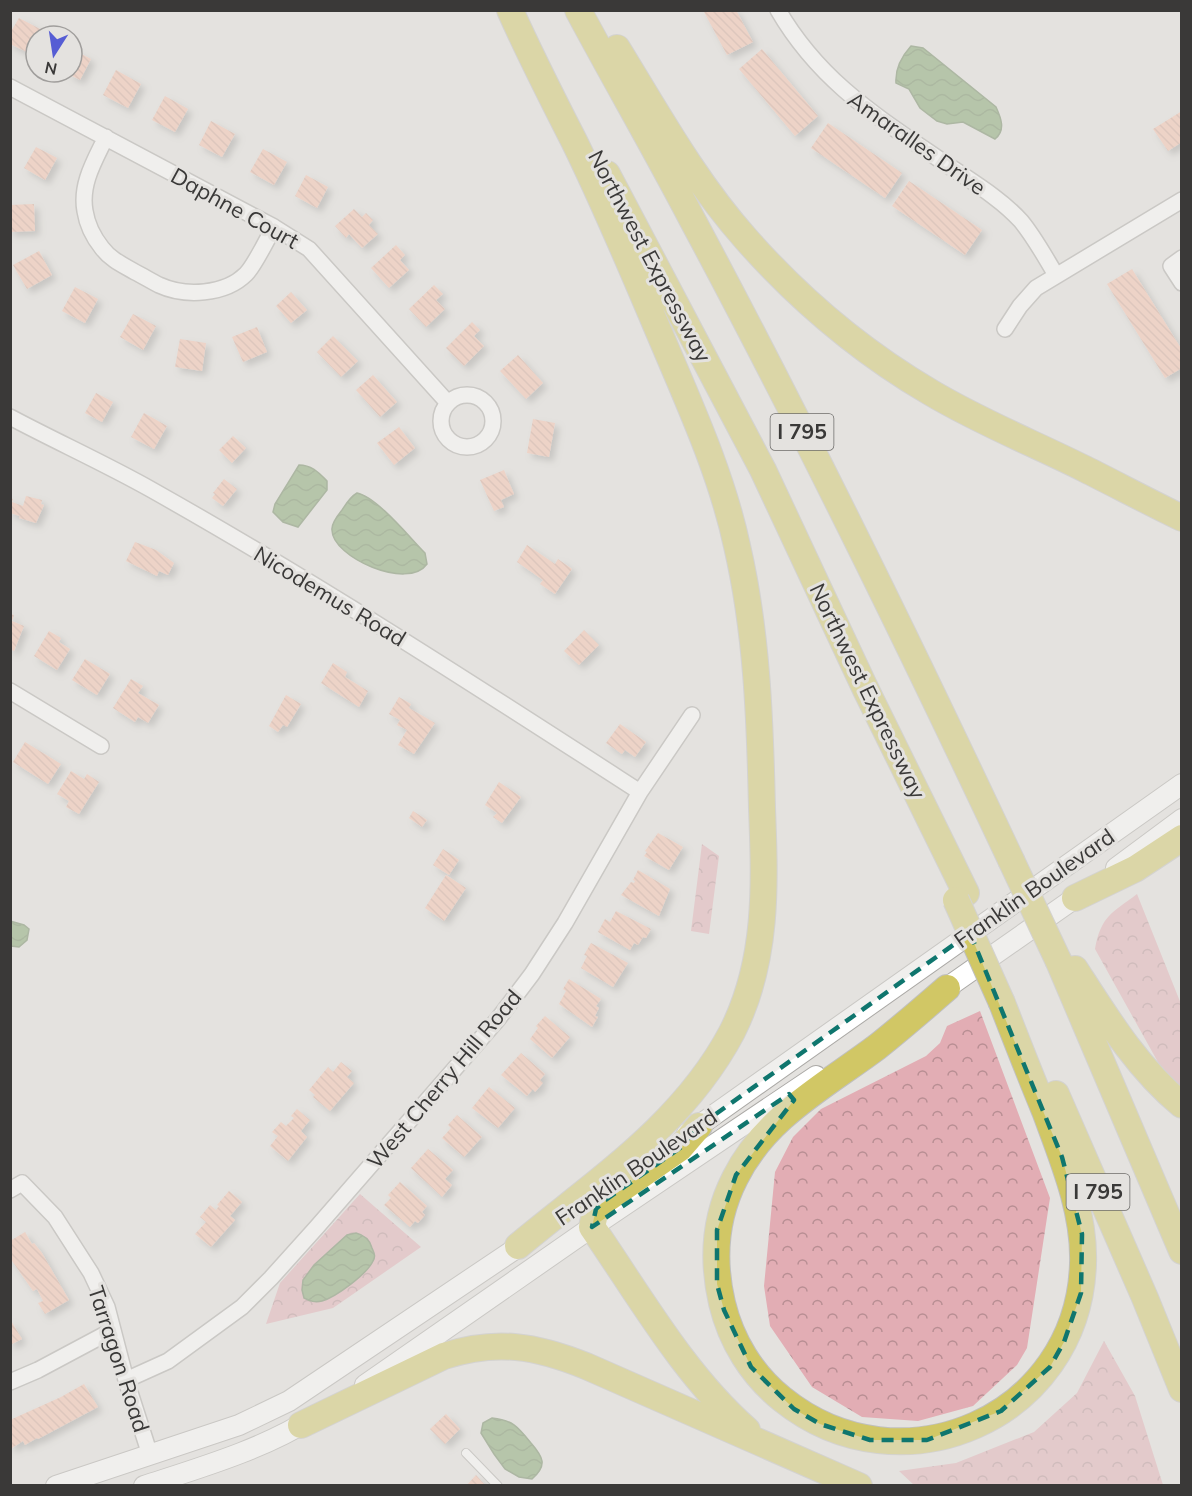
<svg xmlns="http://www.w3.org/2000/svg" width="1192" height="1496" font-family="Mulish,sans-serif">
  <defs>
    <pattern id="forest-crowns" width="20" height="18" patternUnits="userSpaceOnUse" patternTransform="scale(1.5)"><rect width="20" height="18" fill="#e2adb4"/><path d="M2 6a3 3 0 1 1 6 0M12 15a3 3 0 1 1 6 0" fill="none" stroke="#b88e93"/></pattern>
    <pattern id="water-waves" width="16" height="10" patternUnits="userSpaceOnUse" patternTransform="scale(1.5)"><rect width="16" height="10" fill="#7fa36a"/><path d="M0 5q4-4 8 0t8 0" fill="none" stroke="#698658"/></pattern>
    <pattern id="building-back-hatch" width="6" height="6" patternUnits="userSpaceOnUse" patternTransform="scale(1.5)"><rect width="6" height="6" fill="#f9c0ab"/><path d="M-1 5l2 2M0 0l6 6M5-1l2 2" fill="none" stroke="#d6a694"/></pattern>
    <filter id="shadow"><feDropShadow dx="4.5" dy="4.5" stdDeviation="3" flood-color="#0004"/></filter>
  </defs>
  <rect width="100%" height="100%" fill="#e4e2df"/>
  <!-- forest -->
  <path fill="url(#forest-crowns)" d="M702,844L719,856L709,934L691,931Z
    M1137,894L1181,1004V1088L1159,1064L1095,949C1101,916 1112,913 1137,894Z
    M980,1011L1050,1198L1027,1348L1017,1365L973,1406L918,1421L862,1417L812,1387L770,1326L764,1286L775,1172L793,1137L821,1109L926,1056L940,1043L947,1026Z
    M360,1194L421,1247L333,1308L266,1324L280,1283Z
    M1104,1341L1135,1396L1163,1485H914L899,1471L956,1463L1034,1432L1077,1393Z"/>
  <!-- water -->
  <path fill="url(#water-waves)" stroke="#6a835b" stroke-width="1.5" d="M911,46L923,48L996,107C1001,118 1006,130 995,139L963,122L947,124L937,121L920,108L909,89L896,83C895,69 902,56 911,46Z
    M299,465C312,465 319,473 327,481V490L298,527L283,522L273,512L275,504Z
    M357,493C377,497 410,538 425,553L427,564C408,591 332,557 332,530C331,524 338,515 342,510C346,504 350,497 357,493Z
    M10,921L24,925L29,929L27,940L19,947L11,946Z
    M356,1233C364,1235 370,1240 372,1248C374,1253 376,1256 373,1261C367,1274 336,1297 322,1301C315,1303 310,1301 304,1298L302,1290L303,1280L314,1265L347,1235Z
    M492,1418C513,1420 518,1427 531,1443C543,1457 548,1465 532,1479L519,1477L505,1469L494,1454L481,1433L483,1423Z"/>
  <!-- building -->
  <path fill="url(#building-back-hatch)" filter="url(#shadow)" d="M703,10H736L753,42L727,55Z
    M19,18L42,30L38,36H36V40L29,53L10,44V33Z
    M72,49L91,59L80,80L64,72H72Z
    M762,49L818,116L795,136L739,69Z
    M116,70L141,84L128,108L103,95Z
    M165,96L188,109L175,132L152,120Z
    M1182,111V142L1168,151L1153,129Z
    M211,121L235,134L222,157L199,145Z
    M828,123L902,173L885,198L811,148Z
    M36,147L57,158L45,180L24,168Z
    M263,149L287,162L274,185L250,172Z
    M306,175L328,187L317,208L295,196Z
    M909,181L982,230L965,255L892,206Z
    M34,204L35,231L10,232V205Z
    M354,209L362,217L366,213L373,220L369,225L378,234L362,248L349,234L346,238L335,226Z
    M396,245L405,255L400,260L409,270L389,288L371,268Z
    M39,251L52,275L27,289L13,265Z
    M1132,269L1182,350V368L1165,378L1107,284Z
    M434,285L443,294L436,300L445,309L426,327L409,309Z
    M75,287L98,299L85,323L62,311Z
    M291,292L307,310L291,323L276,306Z
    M133,314L156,326L143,350L120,337Z
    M472,322L480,330L474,336L484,346L464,366L446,348Z
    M257,327L267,352L243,362L232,337Z
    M333,336L358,361L341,377L317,352Z
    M180,339L206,343L202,371L175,367Z
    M518,355L543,383L526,399L500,371Z
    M373,375L397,402L380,417L356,390Z
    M96,393L113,402L102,422L85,413Z
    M144,413L167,426L154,449L131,437Z
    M533,419L555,423L549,457L527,453Z
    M399,427L415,448L394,465L377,443Z
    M233,436L246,448L232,463L219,450Z
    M504,470L514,494L501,500L504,507L494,511L480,480Z
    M224,479L237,489L223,506L212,498L215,494L213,493Z
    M26,496L42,500L41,504L44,505L36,523L19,518L20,516L10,513V498L13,499L12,502L23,506Z
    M135,542L156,550L174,563L168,575L159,571L157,576L126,561Z
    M527,545L555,564L558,559L572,569L555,594L540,584L543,580L517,562Z
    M10,614L14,615L12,621L24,626L14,651L10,649Z
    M584,630L599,645L579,665L564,651Z
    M49,631L61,638L59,642L70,649L57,670L34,656Z
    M85,659L110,674L97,695L72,680Z
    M333,663L347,672L345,677L368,691L359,707L321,683Z
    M131,679L143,686L138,693L159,705L148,723L138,717L135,722L113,708Z
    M286,695L301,704L287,727L283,725L278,732L269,726Z
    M399,697L411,704L409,708L435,723L414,754L398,745L407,730L397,725L400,720L389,714Z
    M620,724L646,742L635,757L625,750L622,754L606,743Z
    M25,742L61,764L48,784L13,762Z
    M71,771L84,779L87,774L99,782L79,814L66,807L69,801L57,794Z
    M499,782L521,797L502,823L493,817L497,813L485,805Z
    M413,811L427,820L422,827L409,818Z
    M658,833L683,847L669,870L644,856L647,852L645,851Z
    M443,849L459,860L449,875L433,865Z
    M638,870L670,889L659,916L621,895L631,882L634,883L635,881L633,880Z
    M446,875L466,888L444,921L425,908Z
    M616,911L651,929L646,938L643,937L638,945L634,943L630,950L598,932L605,919L610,922Z
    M591,943L628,963L613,987L581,968L587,956L584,955Z
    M569,979L601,999L596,1006L599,1008L595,1016L598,1017L592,1027L559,1004L566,991L563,989Z
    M545,1016L570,1037L552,1058L530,1039L538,1028L536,1026Z
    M521,1053L545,1074L540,1080L543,1083L535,1092L533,1089L527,1096L501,1075Z
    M341,1062L352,1071L347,1077L354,1083L330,1111L313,1097L315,1095L309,1090L328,1067L333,1072Z
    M489,1087L515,1108L498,1128L472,1108Z
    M297,1109L310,1120L301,1131L307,1137L288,1161L270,1146L278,1136L272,1132L281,1122L286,1126L294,1118L291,1116Z
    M457,1115L482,1137L464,1157L442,1138L451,1128L448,1125Z
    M428,1149L453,1170L445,1179L452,1185L442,1197L411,1168Z
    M400,1182L427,1206L422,1212L425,1215L418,1223L415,1221L410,1227L384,1205L391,1198L388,1195Z
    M229,1191L242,1202L230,1216L235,1220L211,1247L195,1234L206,1222L200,1217L210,1205L216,1210L219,1206L217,1205Z
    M25,1232L32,1244L34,1243L42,1253L69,1300L45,1314L38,1303L43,1301L37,1289L33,1291L10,1258V1241Z
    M10,1319L22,1339L10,1345Z
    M84,1384L98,1407L38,1439L37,1438L25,1445L23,1441L12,1448L10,1445V1420L61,1397Z
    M446,1414L460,1429L445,1444L430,1429Z
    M476,1475L486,1486H466Z"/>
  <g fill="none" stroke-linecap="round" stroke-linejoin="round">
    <!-- lane casing -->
    <g stroke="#aba9a6" stroke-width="10">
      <path id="lane" d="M466,1453L498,1486"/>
    </g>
    <!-- street casing -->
    <g stroke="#aba9a6" stroke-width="18">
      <path id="street" d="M778,10C821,84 881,119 949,166C974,183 1001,199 1021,221C1035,238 1045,257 1056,275
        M10,87L274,227L309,249L448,403
        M106,137C95,160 80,184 85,211C87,224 94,238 102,248C110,259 123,265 135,272C143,276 151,281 159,285C185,297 225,295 246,274C255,265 267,239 274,227
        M1182,258L1171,266L1182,283
        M1005,329L1020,306L1036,288L1182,200
        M441 421a26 26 0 1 1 52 0a26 26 0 1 1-52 0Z
        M10,417C57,442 106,464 152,490C319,584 479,688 640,792
        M10,691L101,746
        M10,1190L22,1183L55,1217L91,1273L107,1307L126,1380L150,1455
        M126,1380L168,1361L242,1307L271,1278L316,1228L498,1019L532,974L565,923L640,792L692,715
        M10,1382L38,1370L113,1330"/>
    </g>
    <!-- secondary casing -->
    <g stroke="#aba9a6" stroke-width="22">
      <path id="secondary" d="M1116,868L1182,819
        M935,996L1085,891
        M687,1134L1182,784
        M365,1385L592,1227L816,1076
        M56,1486L239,1425L289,1401L530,1239
        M144,1486C199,1468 264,1449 312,1418"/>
    </g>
    <!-- highway casing -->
    <g stroke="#c0c0bf" stroke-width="28">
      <path id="highway" d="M510,10C530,55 552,98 574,141C607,208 635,276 664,344C692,410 722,476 737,546C757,632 760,720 762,808C765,885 768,961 732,1032C683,1125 596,1181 518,1246
        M578,10C616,81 656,150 693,221C805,430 910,645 1011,860
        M617,48C657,113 695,182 746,239C799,299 862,352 930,392C980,422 1033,443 1085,469C1117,485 1149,502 1182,518
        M607,174L763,470L866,690L966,893
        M1075,898L1135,869L1182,838
        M1059,962L1182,1251
        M1075,969C1106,1017 1137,1068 1182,1105
        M947,988C924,1008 901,1028 877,1047C825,1086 765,1117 735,1178C715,1217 712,1260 722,1303C731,1341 752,1375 782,1399C901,1495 1078,1418 1083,1264C1085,1212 1063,1160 1045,1111C1030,1075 1016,1039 1002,1003
        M1056,1094L1145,1298L1182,1389
        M699,1126L680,1148L604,1201L596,1209L592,1227C639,1295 684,1375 747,1430
        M301,1425L444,1356C497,1339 536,1346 586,1366L859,1486"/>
    </g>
    <!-- lane -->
    <use href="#lane" stroke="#fff" stroke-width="8"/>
    <!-- street -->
    <use href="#street" stroke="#fff" stroke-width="15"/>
    <!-- secondary -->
    <use href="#secondary" stroke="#fff" stroke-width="20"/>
    <!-- highway -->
    <use href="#highway" stroke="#d1c765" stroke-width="26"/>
    <!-- highway-bridge casing -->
    <g stroke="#c0c0bf" stroke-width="28" stroke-linecap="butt">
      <path id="highway-bridge" d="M1011,860L1059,962
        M956,900L1002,1003"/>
    </g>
    <!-- highway-bridge -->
    <use href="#highway-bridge" stroke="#d1c765" stroke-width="26"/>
  </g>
  <!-- marked area -->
  <path d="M0 0H1192V1496H0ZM970,933L1062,1157L1082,1234L1081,1293L1064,1342L1050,1367L1001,1411L927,1440H870L820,1424L794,1409L751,1367L724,1310L717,1284V1230L736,1175L794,1100L789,1094L592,1227L596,1209L604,1201L680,1148L699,1126Z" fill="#e4e2df" fill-opacity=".55" fill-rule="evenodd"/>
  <path fill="none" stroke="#0f766e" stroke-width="4.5" stroke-dasharray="12 8" stroke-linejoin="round" d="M970,933L1062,1157L1082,1234L1081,1293L1064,1342L1050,1367L1001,1411L927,1440H870L820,1424L794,1409L751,1367L724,1310L717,1284V1230L736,1175L794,1100L789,1094L592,1227L596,1209L604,1201L680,1148L699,1126Z"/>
  <g text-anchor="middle" stroke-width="6" stroke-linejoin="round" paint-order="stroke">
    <!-- shield labels -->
    <g fill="#e4e2df" stroke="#6d6c6a" stroke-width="1.5">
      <rect x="770.5" y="414" width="63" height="36" rx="4.5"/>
      <rect x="1066.5" y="1174" width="63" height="36" rx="4.5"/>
    </g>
    <g font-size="21" font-weight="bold" fill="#3a3938">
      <text x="802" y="439">I 795</text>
      <text x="1098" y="1199">I 795</text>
    </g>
    <!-- street labels -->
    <g font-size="22" fill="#3a3938" stroke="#e4e2df">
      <text transform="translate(917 143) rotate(35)" y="8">Amaralles Drive</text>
      <text transform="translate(235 208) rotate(29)" y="8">Daphne Court</text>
      <text transform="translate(650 256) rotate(62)" y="8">Northwest Expressway</text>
      <text transform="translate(330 596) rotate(31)" y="8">Nicodemus Road</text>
      <text transform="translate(868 691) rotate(64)" y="8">Northwest Expressway</text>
      <text transform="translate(1034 888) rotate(-35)" y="8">Franklin Boulevard</text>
      <text transform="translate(444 1079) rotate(-50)" y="8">West Cherry Hill Road</text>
      <text transform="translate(636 1167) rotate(-34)" y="8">Franklin Boulevard</text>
      <text transform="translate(119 1359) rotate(72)" y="8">Tarragon Road</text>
    </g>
  </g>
  <!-- border -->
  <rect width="1192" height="1496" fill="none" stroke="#3a3938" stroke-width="24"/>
  <!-- north arrow -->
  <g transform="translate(54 54) rotate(192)"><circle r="28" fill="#e4e2df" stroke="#a09e9c" stroke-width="1.5"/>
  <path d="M0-4.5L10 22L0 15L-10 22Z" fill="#565dd4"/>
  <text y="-9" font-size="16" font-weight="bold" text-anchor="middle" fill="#3a3938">N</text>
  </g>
</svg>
